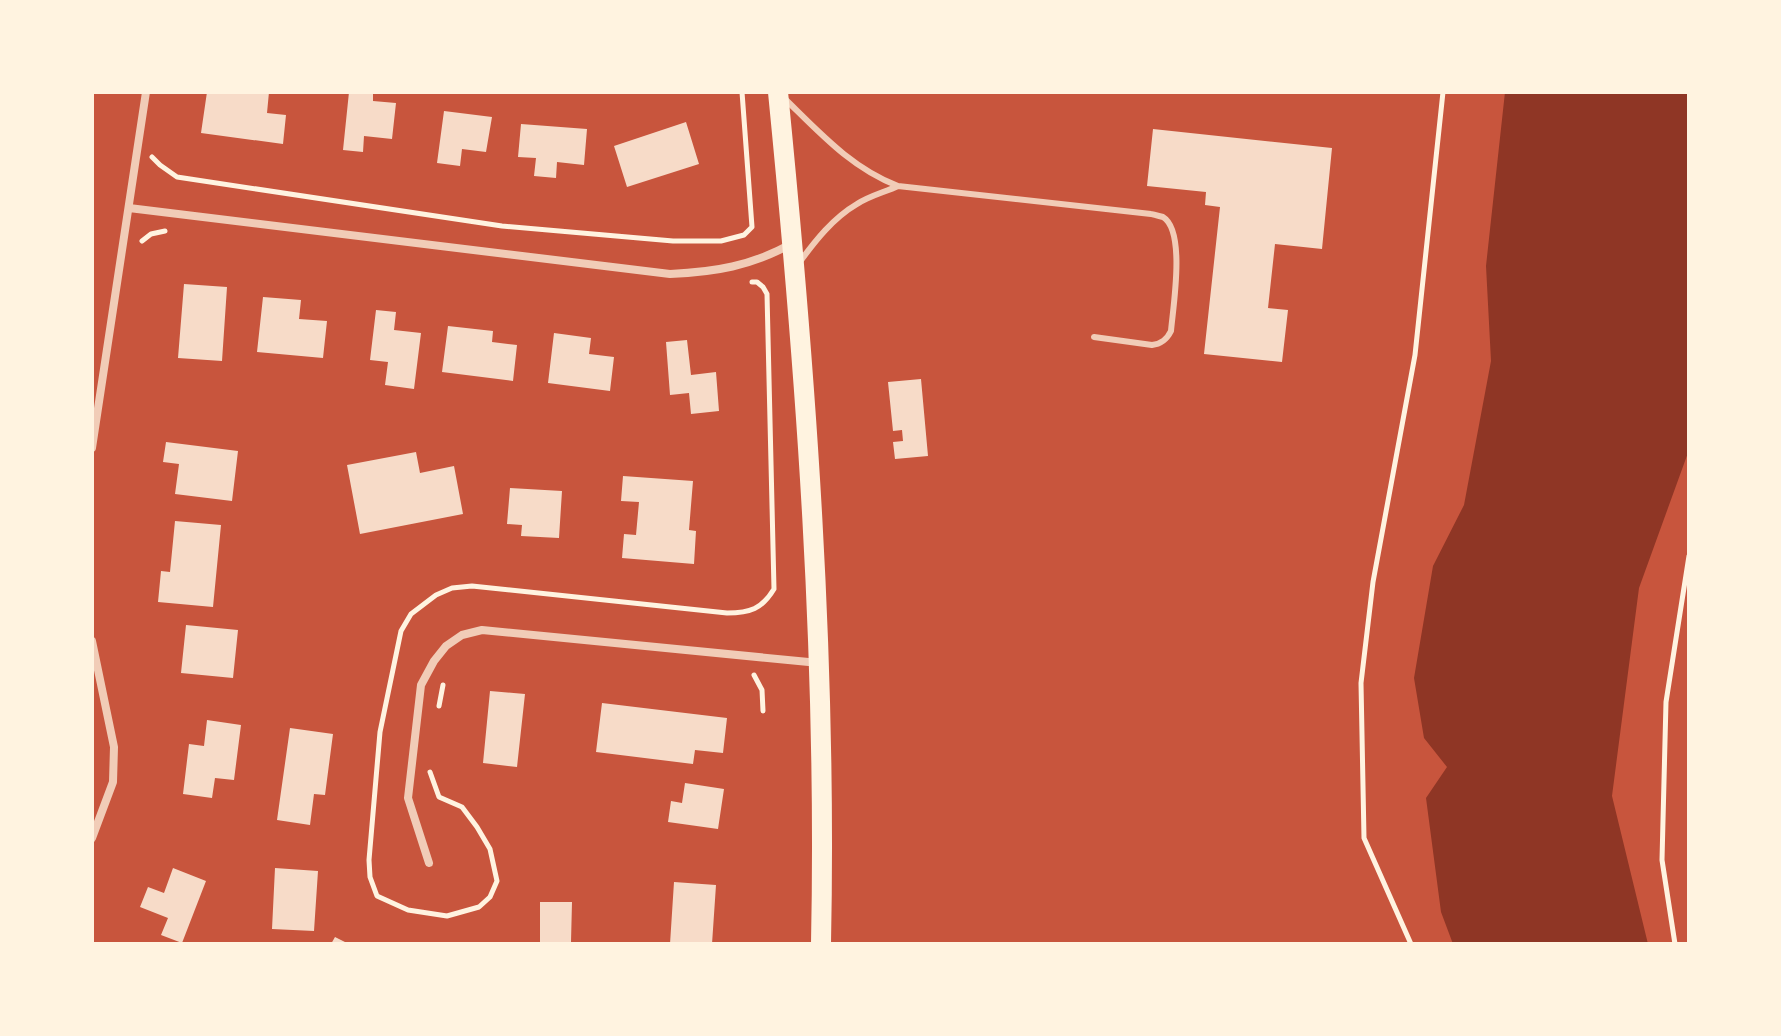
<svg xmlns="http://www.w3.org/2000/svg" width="1781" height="1036" font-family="'Alegreya Sans',sans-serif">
  <rect width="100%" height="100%" fill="#c8553d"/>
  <!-- water -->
  <path fill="#8f3625" d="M1505,92H1689V450L1639,588L1612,796L1648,944H1453L1441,912L1426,798L1447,767L1424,738L1414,678L1433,566L1464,505L1491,361L1486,266Z"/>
  <!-- building -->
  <path fill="#f7dbc8" d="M207,92H269L267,113L286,115L283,144L201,133Z
    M349,92H373V101L396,103L392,139L364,136L363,152L343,150Z
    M444,111L492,117L486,152L462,149L460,166L437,163Z
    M686,122L699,164L627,187L614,146Z
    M521,124L587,129L584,165L557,162L556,178L534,176L536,158L518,157Z
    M1153,129L1332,148L1322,249L1275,244L1268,308L1288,310L1282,362L1204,354L1220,207L1205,205L1206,192L1147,186Z
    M184,284L227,287L222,361L178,358Z
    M263,297L301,300L299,319L327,321L323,358L257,352Z
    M376,310L396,312L394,330L421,333L414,389L385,385L388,362L370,360Z
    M448,326L493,331L492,342L517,345L513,381L442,372Z
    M554,333L591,338L589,354L614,357L610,391L548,383Z
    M687,340L691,375L716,372L719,411L691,414L689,393L670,395L666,342Z
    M921,379L928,456L895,459L893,442L903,441L902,430L893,431L888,382Z
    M166,442L238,451L232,501L175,494L179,464L163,462Z
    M416,452L420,473L454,466L463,514L360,534L347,465Z
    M623,476L693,481L689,530L696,531L694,564L622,558L624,534L636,535L639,502L621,501Z
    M510,488L562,491L559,538L521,536L522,525L507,524Z
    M175,521L221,525L213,607L158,602L161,571L170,572Z
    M186,625L238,630L233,678L181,673Z
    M490,691L525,694L517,767L483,763Z
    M602,703L727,718L723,753L695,750L693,764L596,752Z
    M207,720L241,725L234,780L215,778L212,798L183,794L189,744L204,746Z
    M290,728L333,734L325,795L314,794L310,825L277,820Z
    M685,783L724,789L718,829L668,822L671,801L682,803Z
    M173,868L206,881L182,943L161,935L168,918L140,907L148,887L164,893Z
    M275,868L318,871L314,931L272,929Z
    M674,882L716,885L712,944H670Z
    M540,902H572L571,942H540Z
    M335,937L349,944H331Z"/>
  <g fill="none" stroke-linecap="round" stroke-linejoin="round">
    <!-- path -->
    <path stroke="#fff3e0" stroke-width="5" d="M152,157L160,165L177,177L502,226L673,241H721L744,235L752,227L742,92
      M142,241L151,234L165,231
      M754,675L762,690L763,711
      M439,706L443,685
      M430,772L439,797L462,807L477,827L490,849L497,881L490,897L479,907L447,916L408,910L377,896L370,877L369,860L380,732L401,631L411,614L436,595L452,588L472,586L727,613C750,613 762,609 774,589L767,294L763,287L757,282H752
      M1411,944L1364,838L1361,683L1373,582L1415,355L1443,92
      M1675,944L1662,860L1666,702L1689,556"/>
    <!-- service -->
    <path stroke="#f1ccb7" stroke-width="6" d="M784,98C819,132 851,168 898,186L1151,214C1152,214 1163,217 1163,217C1186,231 1173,307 1171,331C1167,339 1162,344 1152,345L1094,337
      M799,263C815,241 833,218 857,204C869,196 885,192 898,186"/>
    <!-- minor -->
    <path stroke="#f1ccb7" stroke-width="8" d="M129,208L670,274C715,272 751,266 791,244
      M92,448L146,92
      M92,641L114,747L113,782L92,838
      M429,863L408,798L421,685L434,661L446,646L462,635L482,630L819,663"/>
    <!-- primary -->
    <path stroke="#fff3e0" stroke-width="20" d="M778,92C806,375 827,659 821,944"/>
  </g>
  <!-- border -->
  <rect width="1781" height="1036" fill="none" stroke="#fff3e0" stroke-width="188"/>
</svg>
